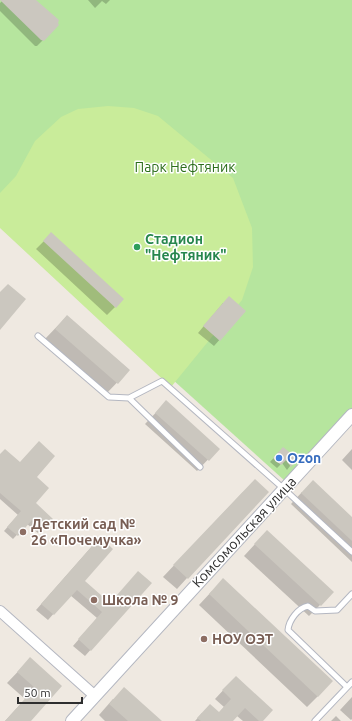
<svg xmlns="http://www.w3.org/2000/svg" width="352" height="721" font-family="Ubuntu,sans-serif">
  <rect width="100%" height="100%" fill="#efe9e1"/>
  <!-- green -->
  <path fill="#b6e59e" d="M0,0H352V408L285,481L0,224Z"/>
  <!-- pitch -->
  <path fill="#c9ec9a" d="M108,106L134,108L158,116L233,178L252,228L253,267L242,300L171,387L0,228V193L16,176L35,141L61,117L78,109Z"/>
  <!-- shadow -->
  <path fill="#0003" d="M3,0H35L58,25L37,46H35L0,11V3Z
    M88,0H110L106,4L102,1L95,8Z
    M51,234L115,307L107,315L36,249Z
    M223,303L245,311L214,346L198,333Z
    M67,316L129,370L106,394L44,340Z
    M166,402L218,449L197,471L145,424Z
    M352,449V470L342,460Z
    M279,452L296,458L287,470L282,463L277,468L270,462Z
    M0,455L35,477L34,503L52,519L38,533L27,524L13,539L4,531L18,515L0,499Z
    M244,491L187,578L177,589L163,577Z
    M302,492L352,518V562L291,504Z
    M256,543L332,593L309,616L244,556Z
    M94,544L83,581L109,604L150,583L85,656L73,646L97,618L70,595L48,620L36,610Z
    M212,591L318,696L307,707L199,605Z
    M30,659L60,686L29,721H5L25,699L7,683Z
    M228,685L262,721H243L237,716L232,721H195L202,713H219L224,707L215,699Z
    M352,697V719L351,720L340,710Z
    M113,699L160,721H105L99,715Z
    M336,716L341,721H331Z"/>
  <!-- building -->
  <path fill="#cbc7bf" d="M0,0H36L59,20L58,23L59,25L44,41L41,40Z
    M51,232L124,299L116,308L43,241Z
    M8,284L26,299L0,330V292Z
    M229,296L246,311L220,341L203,326Z
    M67,315L130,370L118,384L55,329Z
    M166,400L220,449L209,461L155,413Z
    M39,441L55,456L37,477L49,488L36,503L53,519L43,530L32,520L18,536L7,527L21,511L0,493V454L5,449L20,462Z
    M283,447L297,458L291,467L286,460L281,465L273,458Z
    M255,479L269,492L188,579L173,565Z
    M313,480L352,517V541L301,493Z
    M267,530L334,592L321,606L254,544Z
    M100,537L113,549L85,581L110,603L138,571L152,583L91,651L78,639L102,612L77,590L54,615L41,604Z
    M223,578L333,681L318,697L209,594Z
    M30,657L62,686L31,721H5L35,688L17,672Z
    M236,676L273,710L263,721H259L245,708L233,721H201L197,718L210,704L219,712L231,699L222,690Z
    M124,687L162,721H128L109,704Z"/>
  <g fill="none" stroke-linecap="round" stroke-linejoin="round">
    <!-- service casing -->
    <g stroke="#b4b7c1" stroke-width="7">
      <path id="service" d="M38,336L109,397L129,398L162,381L284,489L352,552
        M129,398L200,467
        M347,687L288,630C289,620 298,608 308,606L315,611L337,610L352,594
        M315,721L352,682"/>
    </g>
    <!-- minor casing -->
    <g stroke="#b4b7c1" stroke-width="12">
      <path id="minor" d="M0,611L95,696"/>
    </g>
    <!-- tertiary casing -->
    <g stroke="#b4b7c1" stroke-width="14">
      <path id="tertiary" d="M72,721L352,415"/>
    </g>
    <!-- service -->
    <use href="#service" stroke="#fff" stroke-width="5"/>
    <!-- minor -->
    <use href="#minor" stroke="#fff" stroke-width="10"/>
    <!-- tertiary -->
    <use href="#tertiary" stroke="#fff" stroke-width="12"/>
  </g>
  <!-- markers -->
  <circle fill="#2e9e5b" stroke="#fff" stroke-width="1.5" cx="137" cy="247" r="4"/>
  <circle fill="#3f7fe0" stroke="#fff" stroke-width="1.5" cx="279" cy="458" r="4"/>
  <g fill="#8d6e63" stroke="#fff" stroke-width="1.5">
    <circle cx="23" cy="532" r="4"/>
    <circle cx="94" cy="600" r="4"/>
    <circle cx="204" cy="639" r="4"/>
  </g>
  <g text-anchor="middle" stroke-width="3" stroke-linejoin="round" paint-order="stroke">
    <!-- park labels -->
    <g font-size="14" fill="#2c6e1b" stroke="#fff">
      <text x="185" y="172">Парк Нефтяник</text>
    </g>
    <!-- leisure labels -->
    <g font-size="14" font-weight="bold" fill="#27864d" stroke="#fff" text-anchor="start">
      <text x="145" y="244">Стадион<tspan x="145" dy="16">"Нефтяник"</tspan></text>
    </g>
    <!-- shop labels -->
    <g font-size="14" font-weight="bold" fill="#366cbe" stroke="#fff" text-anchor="start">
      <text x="287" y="463">Ozon</text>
    </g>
    <!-- education labels -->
    <g font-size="14" font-weight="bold" fill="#785e54" stroke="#fff" text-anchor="start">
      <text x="31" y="529">Детский сад №<tspan x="31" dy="16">26 «Почемучка»</tspan></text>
      <text x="102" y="605">Школа № 9</text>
      <text x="212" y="644">НОУ ОЭТ</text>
    </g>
    <!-- street labels -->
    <g font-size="14" fill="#2e2e2e" stroke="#fff">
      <text transform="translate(244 532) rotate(-47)" y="5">Комсомольская улица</text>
    </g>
  </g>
  <!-- scale -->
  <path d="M18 697v6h64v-6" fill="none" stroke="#2e2e2e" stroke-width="2"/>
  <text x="24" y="697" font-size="12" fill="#2e2e2e" stroke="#ffffff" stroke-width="3" paint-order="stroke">50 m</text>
</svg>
